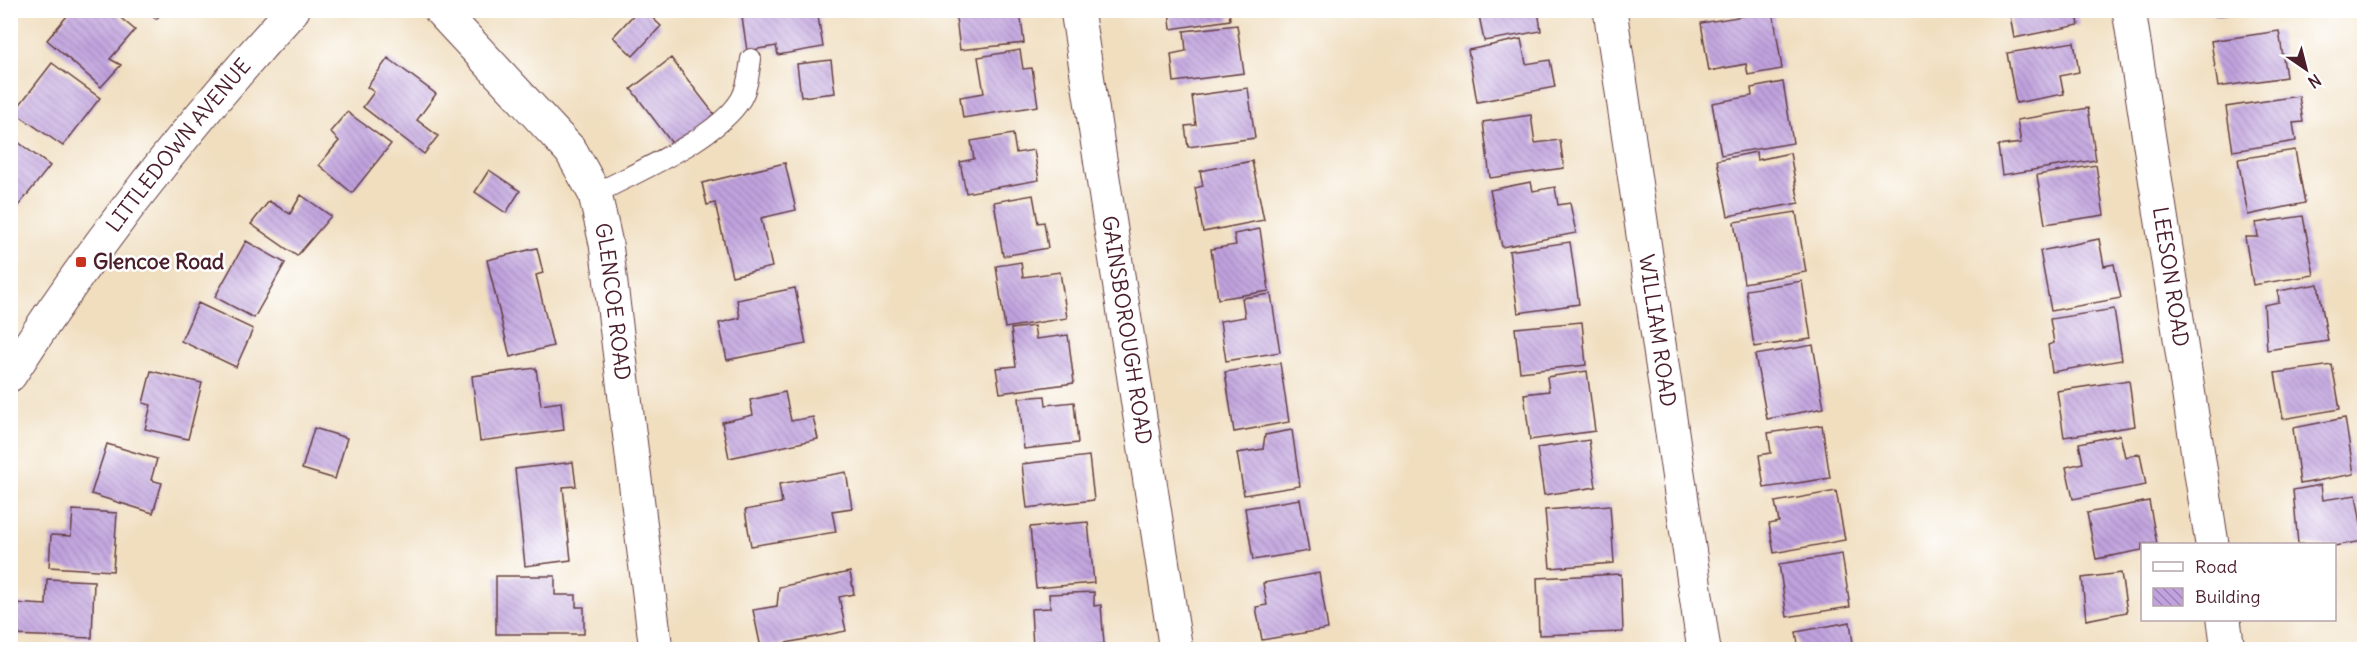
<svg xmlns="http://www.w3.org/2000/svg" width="2375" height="660" font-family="Delius,sans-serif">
  <defs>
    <pattern id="building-back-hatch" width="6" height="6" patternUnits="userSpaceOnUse" patternTransform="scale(1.5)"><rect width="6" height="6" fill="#c0a2de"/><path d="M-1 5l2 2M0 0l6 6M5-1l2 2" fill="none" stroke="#9e83b4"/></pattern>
  </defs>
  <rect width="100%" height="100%" fill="#fff"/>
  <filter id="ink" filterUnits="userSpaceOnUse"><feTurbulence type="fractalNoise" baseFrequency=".0167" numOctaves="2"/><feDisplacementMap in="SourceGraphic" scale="12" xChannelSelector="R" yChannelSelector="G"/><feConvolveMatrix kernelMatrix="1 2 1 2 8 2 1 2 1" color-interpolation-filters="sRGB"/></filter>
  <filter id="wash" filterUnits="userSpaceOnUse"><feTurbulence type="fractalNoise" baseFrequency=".008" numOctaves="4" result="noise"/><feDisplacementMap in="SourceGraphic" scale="24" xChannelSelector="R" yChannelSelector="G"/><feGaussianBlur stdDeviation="1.35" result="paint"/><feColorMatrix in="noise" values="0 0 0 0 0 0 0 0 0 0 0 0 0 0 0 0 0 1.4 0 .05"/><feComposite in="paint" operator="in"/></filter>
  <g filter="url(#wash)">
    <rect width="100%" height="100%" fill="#f0debf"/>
    <g id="blocks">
      <!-- building -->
      <path fill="url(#building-back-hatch)" d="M72,10H119L116,14L135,30L110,59L121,65L101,87L47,40Z
        M146,10H165L156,19Z
        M638,10H644L661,26L633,56L613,37Z
        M741,10H817L823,47L778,55L776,46L747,51Z
        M955,10H1020L1024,43L960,50Z
        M1169,10H1229L1230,20L1171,29Z
        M1478,10H1538L1541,31L1484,41Z
        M1698,10H1714V12L1699,14Z
        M2009,10H2076L2079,25L2014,38Z
        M2215,10H2249V12L2215,16Z
        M1773,11L1782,69L1748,75L1746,64L1709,71L1701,23Z
        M1237,25L1244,73L1174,82L1171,54L1186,51L1184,31Z
        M2279,31L2286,77L2218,87L2211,41Z
        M1521,39L1526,64L1550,60L1555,87L1477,102L1468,50Z
        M2074,42L2079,72L2060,76L2064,94L2016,103L2007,53Z
        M1020,50L1023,69L1032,68L1038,106L963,118L960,97L984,93L978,57Z
        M388,58L436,94L417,120L438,136L424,154L363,107L374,92L367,87Z
        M671,58L715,115L674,146L631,89Z
        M831,60L835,93L801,97L797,64Z
        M52,63L100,98L63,146L14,112Z
        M1783,82L1793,143L1721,155L1712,103L1752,96L1751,88Z
        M1248,88L1255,138L1188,147L1185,126L1196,125L1192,96Z
        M2299,96L2303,122L2293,123L2296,141L2233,151L2226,107Z
        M2088,108L2096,160L2002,175L1998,146L2021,143L2017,120Z
        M347,112L391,144L352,193L319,165L339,141L330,132Z
        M1531,115L1535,143L1560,140L1564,168L1490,178L1483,122Z
        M1013,134L1016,153L1034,150L1039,180L966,193L960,162L974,159L971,141Z
        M18,142L50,166L12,214L10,151Z
        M2295,150L2305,203L2248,215L2238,159Z
        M1756,152L1757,160L1790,153L1799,203L1728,216L1717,160Z
        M1252,161L1264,220L1203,232L1195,188L1203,186L1200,171Z
        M785,163L796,210L761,218L772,267L732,276L715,203L707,205L702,183Z
        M2096,165L2104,215L2045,224L2037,175Z
        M489,170L520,191L506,213L475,192Z
        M1531,182L1533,191L1555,187L1558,205L1570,203L1576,233L1502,247L1490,190Z
        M301,195L331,216L297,256L251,224L269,201L290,214Z
        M1033,195L1038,223L1044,222L1048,248L1003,256L994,202Z
        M1796,212L1806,272L1744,283L1734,222Z
        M2303,216L2314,275L2253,285L2245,237H2258L2256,223Z
        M1260,229L1269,291L1218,299L1211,249L1236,245L1234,234Z
        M2099,239L2104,266L2114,264L2121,298L2051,311L2040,251Z
        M246,241L285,263L254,318L215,297Z
        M1570,242L1579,304L1518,313L1509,251Z
        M537,248L543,273L536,275L553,346L510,357L487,260Z
        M1021,262L1023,277L1060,272L1067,318L1005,328L996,266Z
        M1802,281L1811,339L1754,347L1746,290Z
        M2318,284L2328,341L2267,350L2264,305L2279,302L2278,291Z
        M795,288L806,344L727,360L719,323L740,318L737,300Z
        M1271,294L1280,352L1226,361L1220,321L1245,317L1242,298Z
        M198,303L253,329L236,367L181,341Z
        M2114,309L2122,360L2052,372L2048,345L2054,343L2050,319Z
        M1582,322L1586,365L1520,372L1515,328Z
        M1034,326L1036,339L1068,335L1074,383L1000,393L996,368L1016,366L1011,329Z
        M1813,345L1824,408L1767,419L1755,355Z
        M1280,363L1289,422L1234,432L1225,372Z
        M2332,365L2340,409L2283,419L2275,373Z
        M536,368L541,405L561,402L564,430L480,441L472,376Z
        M151,371L202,383L188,439L145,429L151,405L143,403Z
        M1587,371L1595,431L1530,440L1524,394L1549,391L1547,377Z
        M2129,380L2135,426L2064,437L2057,391Z
        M785,392L791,421L813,417L818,439L729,458L722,422L753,415L750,400Z
        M1045,396L1046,405L1074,402L1078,443L1024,449L1019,398Z
        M2345,418L2354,474L2300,484L2293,428Z
        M1822,425L1830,478L1764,488L1759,455L1771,453L1768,433Z
        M314,428L347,438L335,479L302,469Z
        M1292,430L1300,486L1244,495L1237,453L1263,449L1265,435Z
        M2120,435L2125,457L2140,454L2146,485L2073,499L2066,467L2083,463L2079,443Z
        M1589,440L1596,487L1544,495L1537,448Z
        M107,444L157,459L151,480L162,483L153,513L91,494Z
        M1089,456L1094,500L1027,508L1022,464Z
        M573,462L576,486L563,487L571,560L525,566L515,469Z
        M846,472L852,508L832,511L836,532L751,546L745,510L782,503L779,484Z
        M2321,485L2323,500L2356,495L2364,541L2334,546L2298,544L2293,490Z
        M1836,491L1845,540L1774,553L1769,524L1779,522L1775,502Z
        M1300,499L1309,551L1253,560L1245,508Z
        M2149,501L2157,544H2142V550L2096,559L2087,513Z
        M1610,505L1614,563L1550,568L1545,510Z
        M73,510L117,513L113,571L49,567L51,535L71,536Z
        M1088,522L1094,583L1036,588L1030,527Z
        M1842,554L1850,607L1787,617L1779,564Z
        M850,572L854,594L839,597L846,631L761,648L753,610L777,606L779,587Z
        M1319,573L1328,629L1262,640L1256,607L1267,605L1263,583Z
        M2121,573L2127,612L2086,620L2082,578Z
        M1621,574L1623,632L1539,635L1537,578Z
        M496,576H555V595H576V607H584V634H496Z
        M47,579L94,581L92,638L12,635L13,603L46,605Z
        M1094,592V606L1101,605L1104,644L1033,648L1031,609L1050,608L1049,594Z
        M1850,622L1854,650H1799L1796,632Z"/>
    </g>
  </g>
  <g filter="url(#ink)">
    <use href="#blocks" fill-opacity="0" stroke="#633c41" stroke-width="1.5"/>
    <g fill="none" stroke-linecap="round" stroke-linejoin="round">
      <!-- lane casing -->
      <g stroke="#633c41" stroke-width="22">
        <path id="lane" d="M595,194C636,172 718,138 741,99C748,87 749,72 751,59"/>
      </g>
      <!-- street casing -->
      <g stroke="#633c41" stroke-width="35">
        <g id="street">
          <path id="s1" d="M440,10L571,151L595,194L606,244L656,650"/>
          <path id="s2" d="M1077,10L1176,650"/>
          <path id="s3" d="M1610,10L1704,650"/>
          <path id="s4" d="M2129,10L2212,544"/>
          <path d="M2224,620L2228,650"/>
        </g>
      </g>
      <!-- secondary casing -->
      <g stroke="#633c41" stroke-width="35">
        <g id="secondary">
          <path id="s5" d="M10,375C93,246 189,124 293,10"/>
        </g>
      </g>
      <!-- lane -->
      <use href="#lane" stroke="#fff" stroke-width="20"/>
      <!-- street -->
      <use href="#street" stroke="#fff" stroke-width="33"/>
      <!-- secondary -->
      <use href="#secondary" stroke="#fff" stroke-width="33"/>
    </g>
  </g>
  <!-- markers -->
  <rect fill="#c8321e" stroke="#fff" stroke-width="2" x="75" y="256" width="12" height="12" rx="3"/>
  <g text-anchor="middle" stroke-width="5" stroke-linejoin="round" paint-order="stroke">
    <!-- street labels -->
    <g font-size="21" fill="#4a1f2b" stroke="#fff">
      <text dy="7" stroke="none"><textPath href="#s5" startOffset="285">LITTLEDOWN AVENUE</textPath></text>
      <text dy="7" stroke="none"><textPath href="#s4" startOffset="270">LEESON ROAD</textPath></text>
      <text dy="7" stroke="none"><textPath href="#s1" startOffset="351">GLENCOE ROAD</textPath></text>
      <text dy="7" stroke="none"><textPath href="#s2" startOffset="324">GAINSBOROUGH ROAD</textPath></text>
      <text dy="7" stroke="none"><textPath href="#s3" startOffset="324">WILLIAM ROAD</textPath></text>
    </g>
    <!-- poi labels -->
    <g font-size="21" font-weight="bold" fill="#4a1f2b" stroke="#fff" text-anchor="start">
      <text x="93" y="269">Glencoe Road</text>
    </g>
  </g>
  <!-- margin -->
  <rect width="2375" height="660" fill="none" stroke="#fff" stroke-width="36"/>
  <!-- legend -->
  <rect x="2141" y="543" width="195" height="78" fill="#ffffff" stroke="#b7a5aa" stroke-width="1.5"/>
  <rect x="2153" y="562" width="30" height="9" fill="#ffffff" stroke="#b7a5aa" stroke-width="1.5"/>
  <text x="2195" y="573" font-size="18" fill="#4a1f2b">Road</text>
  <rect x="2153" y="588" width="30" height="18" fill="url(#building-back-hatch)" stroke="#b7a5aa" stroke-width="1.5"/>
  <text x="2195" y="603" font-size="18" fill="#4a1f2b">Building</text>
  <!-- north arrow -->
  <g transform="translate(2306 69) rotate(145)" stroke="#ffffff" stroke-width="4.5" paint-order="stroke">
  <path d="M0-4.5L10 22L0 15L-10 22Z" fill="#4a1f2b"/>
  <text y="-9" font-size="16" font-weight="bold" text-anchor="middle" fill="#4a1f2b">N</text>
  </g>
</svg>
